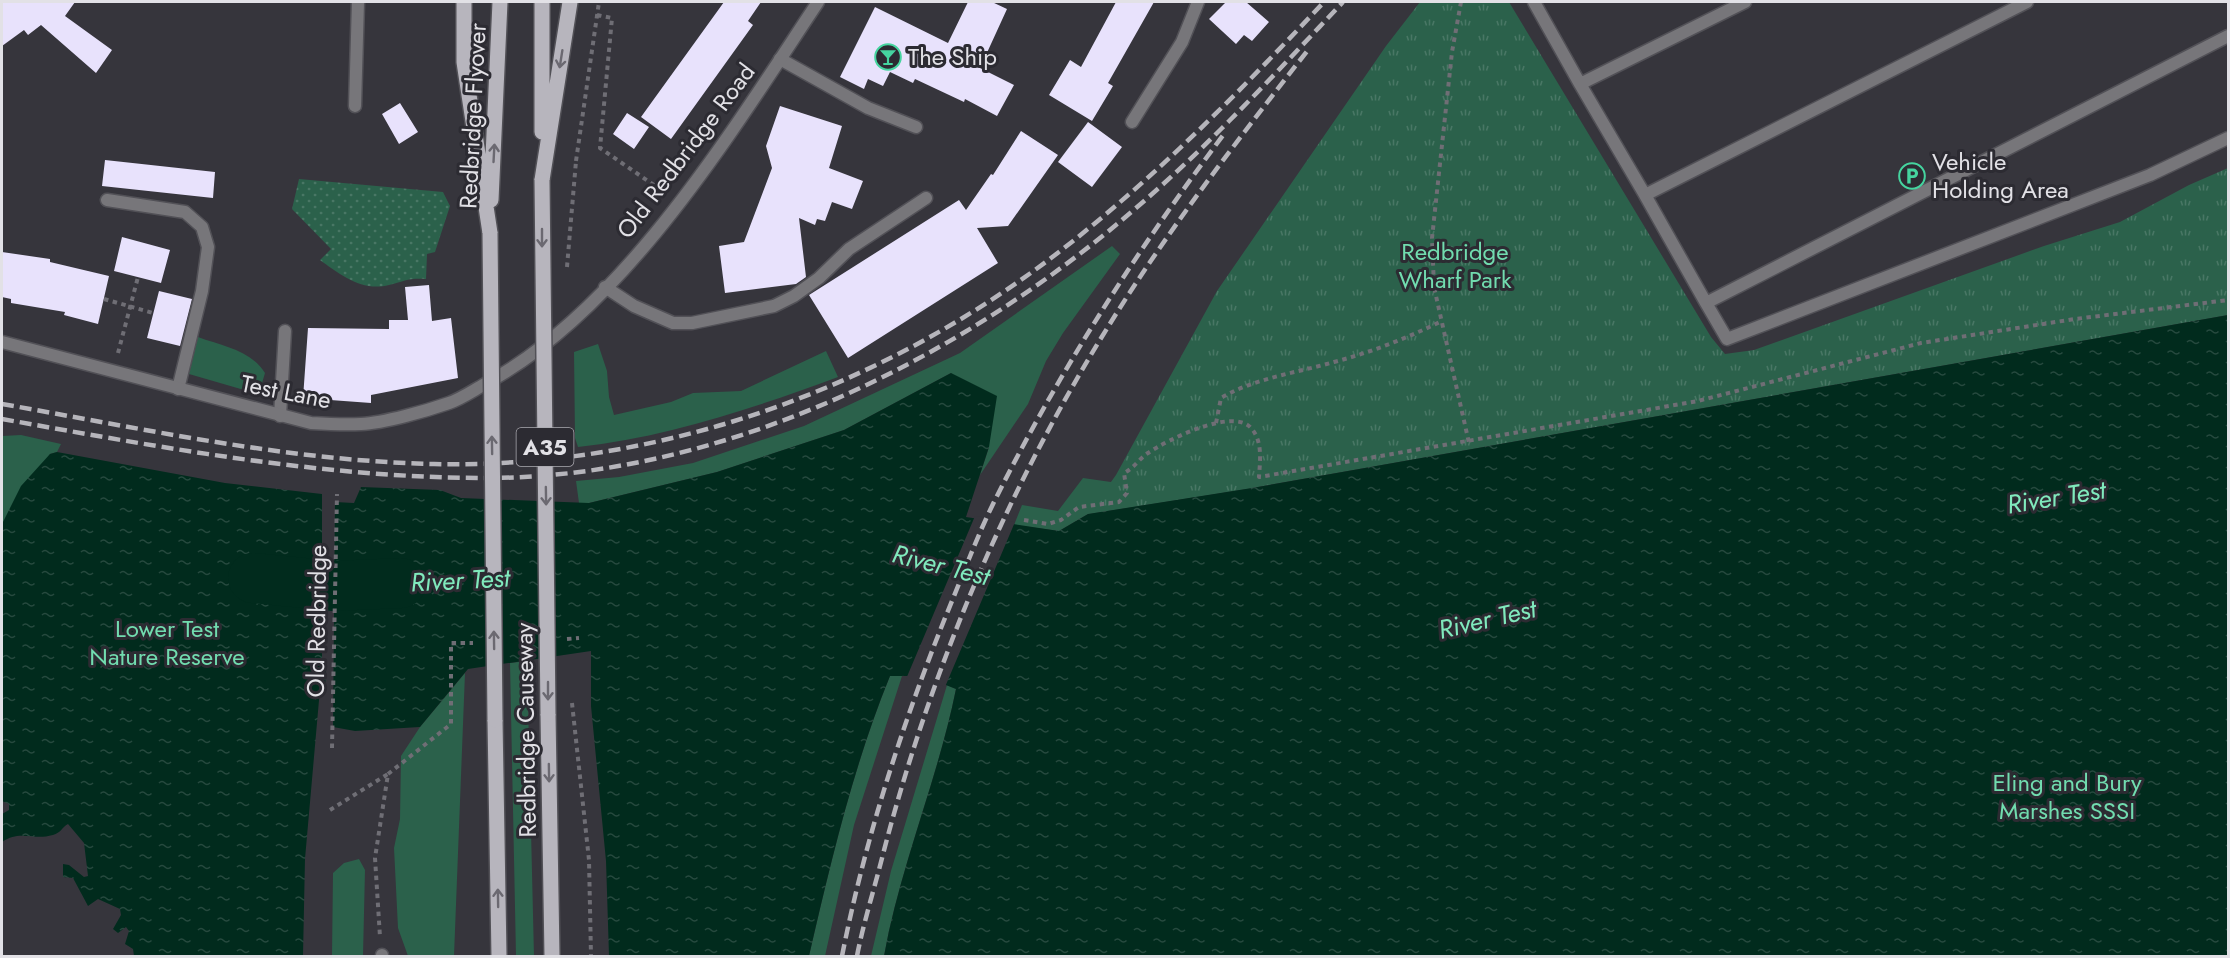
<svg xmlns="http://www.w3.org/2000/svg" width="2230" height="958" font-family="Jost,sans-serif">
  <defs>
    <pattern id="park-tufts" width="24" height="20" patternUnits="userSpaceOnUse" patternTransform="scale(1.5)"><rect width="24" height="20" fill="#2b614b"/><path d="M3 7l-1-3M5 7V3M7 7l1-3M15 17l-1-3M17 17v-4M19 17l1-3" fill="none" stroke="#497765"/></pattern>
    <pattern id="garden-dots" width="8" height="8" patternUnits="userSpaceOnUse" patternTransform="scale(1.5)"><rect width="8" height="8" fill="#2b614b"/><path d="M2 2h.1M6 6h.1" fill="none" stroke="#497765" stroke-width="1.8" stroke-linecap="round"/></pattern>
    <pattern id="water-ripples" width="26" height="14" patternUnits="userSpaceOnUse" patternTransform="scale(1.5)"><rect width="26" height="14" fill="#012b1d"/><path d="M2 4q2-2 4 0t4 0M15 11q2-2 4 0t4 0" fill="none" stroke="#26493e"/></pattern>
  </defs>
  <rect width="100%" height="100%" fill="#36353c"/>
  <!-- grass -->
  <path fill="#2b614b" d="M1112,246L1120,254L1063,333L1046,361L1028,404L980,475L989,447L951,373L844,430L717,472L589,503H579L576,481L619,477L693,463L804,426L960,353Z
    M198,337C222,346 251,350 265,373L260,390L251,392L189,374Z
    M598,344L607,371L609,397L614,415L671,402L693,393L741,391L826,351L838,377C754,408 668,437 578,447L575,438L574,352Z
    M21,435L61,444L57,452L50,454L2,524V436Z
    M1083,478L1111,482L1129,479L1252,488L1088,514L1059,531L1014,525L1022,505L1058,511Z
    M527,661L534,956H516L510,663Z
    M465,673L454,956H408L398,928L394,848L400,819L401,756L420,727Z
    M890,676H902L854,825L825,956H809C831,861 853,767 890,676Z
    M947,685L956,689C938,779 900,866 884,956H871L891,871Z
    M359,859L365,870L363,956H332L333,873L344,863Z"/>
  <!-- park -->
  <path fill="url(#park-tufts)" d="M1420,2H1509L1711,337L1725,354L1754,350L2044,246L2120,222L2189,185L2228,168V315L1252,488L1088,514L1116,475L1217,291L1386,46Z"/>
  <!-- garden -->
  <path fill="url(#garden-dots)" d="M299,179L443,192L450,206L435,252L427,254L426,279C407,278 406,281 389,285C362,292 341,275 320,260L331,249L292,209Z"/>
  <!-- water -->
  <path fill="url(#water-ripples)" d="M2228,315V956H884C900,866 938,779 956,689L923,676H890C853,767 831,861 809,956H609L606,861L591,706V651L468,669L420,727L355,731L333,727L335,502L354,503L361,487L440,490L461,498L589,503L717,472L844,430L951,373L997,396L989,447L966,517L1059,531L1088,514L1252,488Z
    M57,452L225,483L322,494V669L326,670L325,689H320L305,859L303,956H134L133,949L125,944L129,931L126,927L118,933L113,929L121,915L120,909L98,899L88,906L73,878L63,877V864L69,865L84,877L88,876L84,843L68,824C62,827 61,833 53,835C32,841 21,829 2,842V814L9,810V804L2,801V524L21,486L50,454Z"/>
  <!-- pier -->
  <path fill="#36353c" d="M975,516L1015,522L945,687L923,679H906Z"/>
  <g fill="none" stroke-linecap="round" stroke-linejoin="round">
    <!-- river -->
    <path stroke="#012b1d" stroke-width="50" d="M253,578L334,586L401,583"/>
  </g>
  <!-- building -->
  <path fill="#e8e2fc" d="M2,2H75L65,16L112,50L96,73L41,25L28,35L24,30L2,46Z
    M724,2H761L748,21L753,25L671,139L641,117Z
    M968,2H992L1007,9L980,68L1014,85L997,116L965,99L964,102L915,79L913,83L890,72L883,86L868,79L864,89L840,77L875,7L948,43Z
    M1116,2H1154L1108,83L1113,86L1092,121L1049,95L1070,60L1081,67Z
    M1226,2H1246L1269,22L1252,41L1244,35L1236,44L1209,19Z
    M400,103L418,132L399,144L382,114Z
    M780,106L842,126L829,168L863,181L852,209L832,202L825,221L817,219L815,225L799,218L806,277L796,284L725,293L719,246L744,242L772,168L766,146Z
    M627,113L649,127L634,149L613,134Z
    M1088,122L1122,147L1092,187L1058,162Z
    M1021,131L1058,155L1008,226L977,228L998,263L848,358L809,295L959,200L966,210L991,174L993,175Z
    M105,160L215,172L213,198L102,186Z
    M122,237L170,250L161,283L114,271Z
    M2,252L50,259V262L109,276L98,324L64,315L65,312L11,303V299L2,297Z
    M429,285L432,321L451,318L458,378L371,395V403L303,398L308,328L389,329V320H408L405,287Z
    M159,291L192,299L180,346L147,338Z"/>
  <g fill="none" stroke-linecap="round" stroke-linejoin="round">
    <!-- service casing -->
    <g stroke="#525157" stroke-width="15">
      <path id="service" d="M1534,2L1580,84L1745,2
        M780,59L868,108L916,127
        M1580,84L1645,195L2027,2
        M355,106L358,2
        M1645,195L1706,303L2228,36
        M107,200L185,212L202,227L208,247L202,291L178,389
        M605,287L634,306L673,323H692L774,306L794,296L819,278L849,249L926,198
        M1706,303L1727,339L2150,175L2228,138
        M280,416L285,331
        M382,955V956"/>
    </g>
    <!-- minor casing -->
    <g stroke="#525157" stroke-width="15">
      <path id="minor" d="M1132,122L1182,42L1198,2
        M2,342L311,423C327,424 344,425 361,424C384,423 426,411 449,403C461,399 474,390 485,384C624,309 732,131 818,2"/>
    </g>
    <!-- primary casing -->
    <g stroke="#525157" stroke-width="18">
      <path id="primary" d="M464,2V62L490,233
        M542,132V2
        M542,180L570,2
        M491,200L500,2
        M548,714L552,956
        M495,720L499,956"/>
    </g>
    <!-- path -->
    <path stroke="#6f6e75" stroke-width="4" stroke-dasharray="4.5 4.5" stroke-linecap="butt" d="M1461,2L1452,52L1432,238L1434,287L1469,443
      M597,15L612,18L600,148L664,192
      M576,161L599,2
      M104,299L153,313
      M118,353L138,277
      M1216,423L1221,398C1255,378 1296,373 1334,362C1372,352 1407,338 1442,321
      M1024,520L1048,524L1061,520L1079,507L1119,502L1127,493L1124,473C1134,468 1139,459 1148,453C1167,440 1233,407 1251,428C1263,441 1260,461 1259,477L1698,401L1921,343L2075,319L2228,300
      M567,639L579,638
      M332,748L337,494
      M388,774L451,724V643H473
      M330,810L388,774L375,858L380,937"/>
    <!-- service -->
    <use href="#service" stroke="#77767a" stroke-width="12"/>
    <!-- minor -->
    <use href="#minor" stroke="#77767a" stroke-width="12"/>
    <!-- primary -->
    <use href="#primary" stroke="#b7b5bd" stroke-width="15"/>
    <!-- rail -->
    <path stroke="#b6b5bb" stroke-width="4.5" stroke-dasharray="12 6" stroke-linecap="butt" d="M2,404C145,429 289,461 434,464C668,469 897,383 1078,237C1167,166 1247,84 1324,2
      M2,419C159,447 319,477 479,478C715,480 953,364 1129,214C1206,149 1274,75 1343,2
      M842,956C865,840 901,728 945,618C961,580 975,541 993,504C1058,373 1137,250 1224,134
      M857,956C863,925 873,893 881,862C934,654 1021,456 1140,277C1192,199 1250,124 1308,50"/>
    <!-- primary-bridge casing -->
    <g stroke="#525157" stroke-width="18" stroke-linecap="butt">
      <path id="primary-bridge" d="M542,180L548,714
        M490,233L495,720"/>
    </g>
    <!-- path-bridge -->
    <path stroke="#6f6e75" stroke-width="4" stroke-dasharray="4.5 4.5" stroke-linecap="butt" d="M567,267L576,161
      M572,703L589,860L591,956"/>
    <!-- primary-bridge -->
    <use href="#primary-bridge" stroke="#b7b5bd" stroke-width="15"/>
  </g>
  <!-- one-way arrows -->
  <defs><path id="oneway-shaft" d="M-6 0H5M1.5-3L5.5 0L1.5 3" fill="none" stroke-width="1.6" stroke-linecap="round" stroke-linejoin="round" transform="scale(1.5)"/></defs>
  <g stroke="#6b6971">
    <use href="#oneway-shaft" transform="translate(561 59) rotate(99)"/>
    <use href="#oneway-shaft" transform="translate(494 153) rotate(-87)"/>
    <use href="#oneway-shaft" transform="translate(542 238) rotate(90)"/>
    <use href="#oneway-shaft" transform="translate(492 445) rotate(-91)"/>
    <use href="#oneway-shaft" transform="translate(546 496) rotate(89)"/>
    <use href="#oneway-shaft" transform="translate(494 640) rotate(-91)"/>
    <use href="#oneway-shaft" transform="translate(548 691) rotate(90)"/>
    <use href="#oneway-shaft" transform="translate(549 773) rotate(89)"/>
    <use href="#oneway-shaft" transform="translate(498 898) rotate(-91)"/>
  </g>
  <!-- icons -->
  <defs>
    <g id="bar-ring" transform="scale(1.35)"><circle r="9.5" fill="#2c2b32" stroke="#45d49f" stroke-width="1.5"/><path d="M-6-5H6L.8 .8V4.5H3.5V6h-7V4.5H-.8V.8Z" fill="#45d49f"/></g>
    <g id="parking-ring" transform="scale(1.35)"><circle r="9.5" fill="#2c2b32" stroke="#45d49f" stroke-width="1.5"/><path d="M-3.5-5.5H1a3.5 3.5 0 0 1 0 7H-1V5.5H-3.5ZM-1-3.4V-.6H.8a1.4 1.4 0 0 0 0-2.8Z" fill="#45d49f"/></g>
  </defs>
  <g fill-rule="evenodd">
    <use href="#bar-ring" x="888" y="57"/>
    <use href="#parking-ring" x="1912" y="176"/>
  </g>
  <g text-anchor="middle" stroke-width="6" stroke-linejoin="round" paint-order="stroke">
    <!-- shield labels -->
    <rect fill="#2c2b32" stroke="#abaab0" stroke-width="1.5" x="516.5" y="428" width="57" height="38" rx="4.5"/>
    <g font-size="22" font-weight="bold" fill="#e2e1e6">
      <text x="545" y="455">A35</text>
    </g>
    <!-- poi labels -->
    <g font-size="24" fill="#e2e1e6" stroke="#2c2b32" text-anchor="start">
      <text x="908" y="65">The Ship</text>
      <text x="1932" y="170">Vehicle<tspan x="1932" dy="28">Holding Area</tspan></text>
    </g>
    <!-- street labels -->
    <g font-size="24" fill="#e2e1e6" stroke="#2c2b32">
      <text transform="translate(473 116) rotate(-87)" y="8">Redbridge Flyover</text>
      <text transform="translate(686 151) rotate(-53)" y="8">Old Redbridge Road</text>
      <text transform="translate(286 392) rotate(11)" y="8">Test Lane</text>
      <text transform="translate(317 621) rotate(-89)" y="8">Old Redbridge</text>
      <text transform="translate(526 730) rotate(-91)" y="8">Redbridge Causeway</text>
    </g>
    <!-- park labels -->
    <g font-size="24" fill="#71dcaf" stroke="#2c2b32">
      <text x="1455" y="260">Redbridge<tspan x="1455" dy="28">Wharf Park</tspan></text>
      <text x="167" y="637">Lower Test<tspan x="167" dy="28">Nature Reserve</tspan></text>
      <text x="2067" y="791">Eling and Bury<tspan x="2067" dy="28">Marshes SSSI</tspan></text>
    </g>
    <!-- water labels -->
    <g font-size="26" font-style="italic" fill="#80eabd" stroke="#2c2b32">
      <text transform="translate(2056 497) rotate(-9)" y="9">River Test</text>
      <text transform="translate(941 565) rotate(14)" y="9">River Test</text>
      <text transform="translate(460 580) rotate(-3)" y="9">River Test</text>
      <text transform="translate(1487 619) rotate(-13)" y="9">River Test</text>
    </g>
  </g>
  <!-- border -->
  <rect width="2230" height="958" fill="none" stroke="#e2e1e6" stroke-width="6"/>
</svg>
